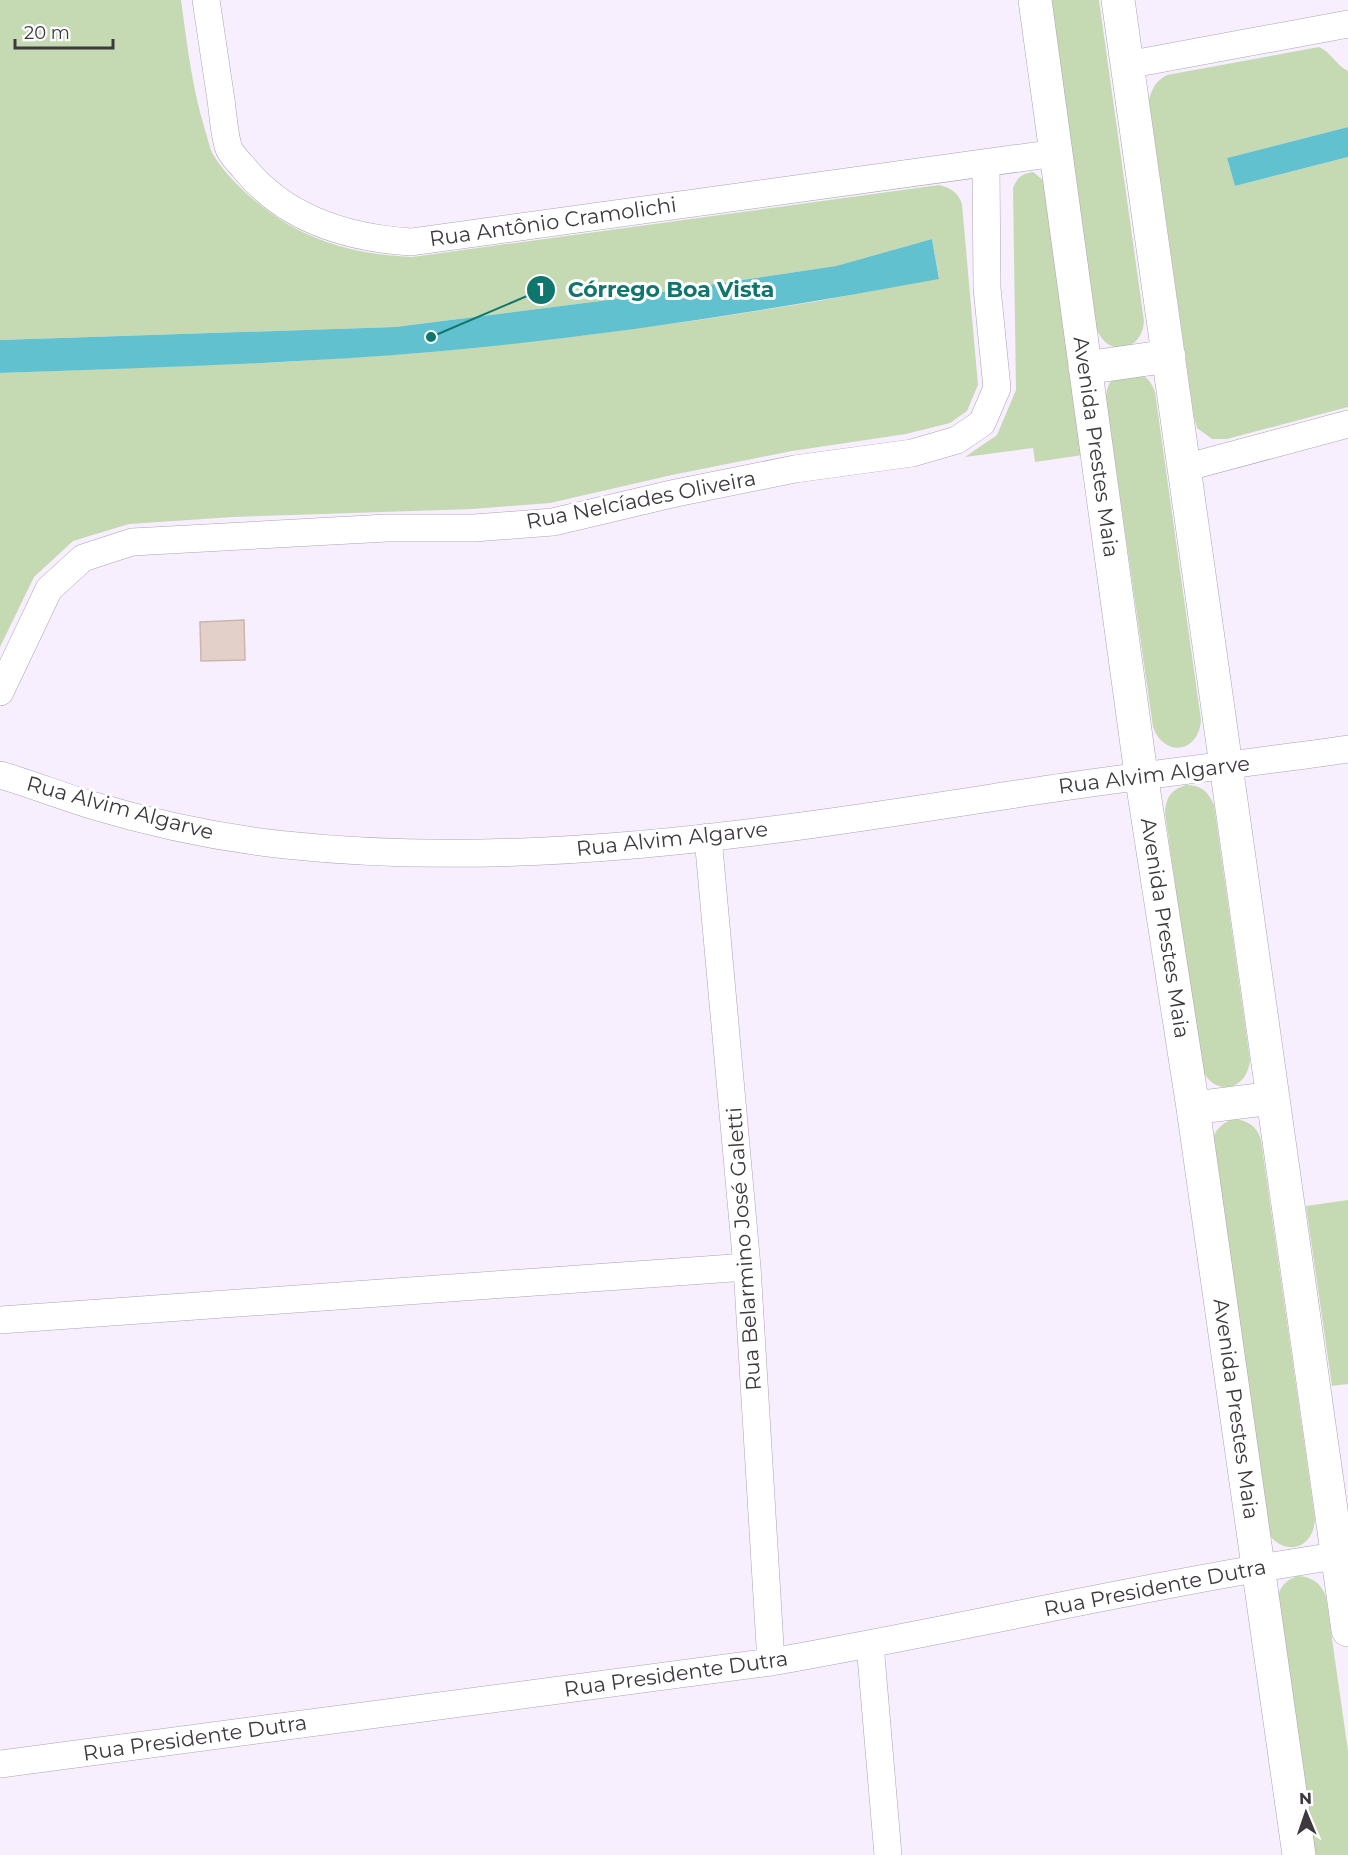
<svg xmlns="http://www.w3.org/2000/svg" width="1348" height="1855" font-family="Montserrat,sans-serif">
  <rect width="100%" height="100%" fill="#f8effe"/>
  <!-- green -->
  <path fill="#c5dab2" d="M0,0H181C187,44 192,87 205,130C208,138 209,148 214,156C222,169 235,183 246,193C295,238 347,254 412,257L939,185C951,188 958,192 962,204L978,385L967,411L950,423L906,434L792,451L672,475L550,503L473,509L233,517L129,524L73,541L34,577L0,647V373L284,362L432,352L579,336L699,320L819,301L939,278L932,239L836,266L608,300L395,327L0,340Z
    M1049,0H1099L1144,321C1142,353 1106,358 1096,327Z
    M1319,47C1332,53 1335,64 1348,71V127L1227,158L1235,186L1348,157V407L1227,439H1212L1197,428L1194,417L1149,100C1152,88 1156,81 1167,75Z
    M1033,172L1043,180L1083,455L1035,462L1033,448L965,457L997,435L1016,390L1013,188C1018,176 1022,174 1033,172Z
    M1137,372C1147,377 1151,381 1155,392L1201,720C1199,753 1164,758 1153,727L1106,399C1107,377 1117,375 1137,372Z
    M1186,785C1201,785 1208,791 1214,805L1250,1060C1247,1093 1211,1097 1201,1066L1165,813C1166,797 1171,790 1186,785Z
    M1233,1119C1248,1120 1257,1126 1261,1140L1315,1519C1314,1547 1288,1557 1270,1536L1213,1137C1218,1127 1223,1123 1233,1119Z
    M1348,1200V1384L1332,1386L1306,1206Z
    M1298,1576C1313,1577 1321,1583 1326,1597L1348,1751V1855H1313L1278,1595C1282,1584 1287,1580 1298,1576Z"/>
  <!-- water -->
  <path fill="#62c1cf" d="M1348,127V157L1235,186L1227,158Z
    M932,239L939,279C771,310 602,337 432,352C288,364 144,368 0,373V340L395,327L608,300L836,266Z"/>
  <!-- building -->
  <path fill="#e2d0c9" stroke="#c8b6af" stroke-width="1.5" d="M244,620L245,660L201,661L200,622Z"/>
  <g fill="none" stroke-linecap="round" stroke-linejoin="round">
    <!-- street casing -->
    <g stroke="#aca3b2" stroke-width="28">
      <path id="street" d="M206,0C211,33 216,67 221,100C223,115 224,132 228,146C230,154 239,162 244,168C285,219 348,238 411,242L1056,153
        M1127,65L1348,24
        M1184,468L1348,424
        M0,692L49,589L83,558L132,542L387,528H474L553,522L676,493L795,469L912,453L957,440L982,423L997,388L987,288L986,163
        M0,775C31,784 61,796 91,805C154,824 220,838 286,845C537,872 788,829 1036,791C1139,775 1244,764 1348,749
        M708,837L747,1267L771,1662
        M0,1320L747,1267
        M870,1644L888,1855
        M0,1764L771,1662C964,1628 1154,1583 1348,1554"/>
    </g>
    <!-- secondary casing -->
    <g stroke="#aca3b2" stroke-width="34">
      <path id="secondary" d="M1035,0L1141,774L1193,1108L1299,1855
        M1118,0L1348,1630
        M1085,368L1169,356
        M1193,1108L1273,1098"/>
    </g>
    <!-- street -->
    <use href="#street" stroke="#fff" stroke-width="27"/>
    <!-- secondary -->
    <use href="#secondary" stroke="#fff" stroke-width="33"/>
  </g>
  <g text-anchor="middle" stroke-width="6" stroke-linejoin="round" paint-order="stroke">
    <!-- street labels -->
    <g font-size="21" fill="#3d393f" stroke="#fff">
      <text transform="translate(553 222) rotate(-8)" y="7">Rua Antônio Cramolichi</text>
      <text transform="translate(1096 447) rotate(82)" y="7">Avenida Prestes Maia</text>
      <text transform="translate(641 500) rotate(-11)" y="7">Rua Nelcíades Oliveira</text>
      <text transform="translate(1154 775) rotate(-7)" y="7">Rua Alvim Algarve</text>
      <text transform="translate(120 808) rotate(15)" y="7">Rua Alvim Algarve</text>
      <text transform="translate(672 839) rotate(-6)" y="7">Rua Alvim Algarve</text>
      <text transform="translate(1165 928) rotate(81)" y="7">Avenida Prestes Maia</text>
      <text transform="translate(744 1249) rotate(-94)" y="7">Rua Belarmino José Galetti</text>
      <text transform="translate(1236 1409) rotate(82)" y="7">Avenida Prestes Maia</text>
      <text transform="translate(1155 1588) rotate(-11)" y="7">Rua Presidente Dutra</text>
      <text transform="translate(676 1674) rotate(-8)" y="7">Rua Presidente Dutra</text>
      <text transform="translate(195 1738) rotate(-8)" y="7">Rua Presidente Dutra</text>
    </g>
  </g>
  <!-- callouts -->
  <path fill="none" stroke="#0f766e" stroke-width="2" d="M431 337L541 290"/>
  <g fill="#0f766e" stroke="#fff" stroke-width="2">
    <circle cx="431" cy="337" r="6"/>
    <circle cx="541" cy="290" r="15"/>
  </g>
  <g font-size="18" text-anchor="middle" font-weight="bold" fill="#fff">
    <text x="541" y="296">1</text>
  </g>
  <g font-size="22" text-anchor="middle" font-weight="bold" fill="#0f766e" stroke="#fff" stroke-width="6" stroke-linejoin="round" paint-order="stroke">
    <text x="671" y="297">Córrego Boa Vista</text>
  </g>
  <!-- north arrow -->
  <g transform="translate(1306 1813) rotate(358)" stroke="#ffffff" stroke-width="4.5" paint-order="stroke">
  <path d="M0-4.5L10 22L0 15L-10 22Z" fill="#3d393f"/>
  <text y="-9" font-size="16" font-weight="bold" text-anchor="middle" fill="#3d393f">N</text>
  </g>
  <!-- scale -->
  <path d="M15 39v9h98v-9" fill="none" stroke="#3d393f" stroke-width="3"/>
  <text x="24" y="39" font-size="18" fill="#3d393f" stroke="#ffffff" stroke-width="4.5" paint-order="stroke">20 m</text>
</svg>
